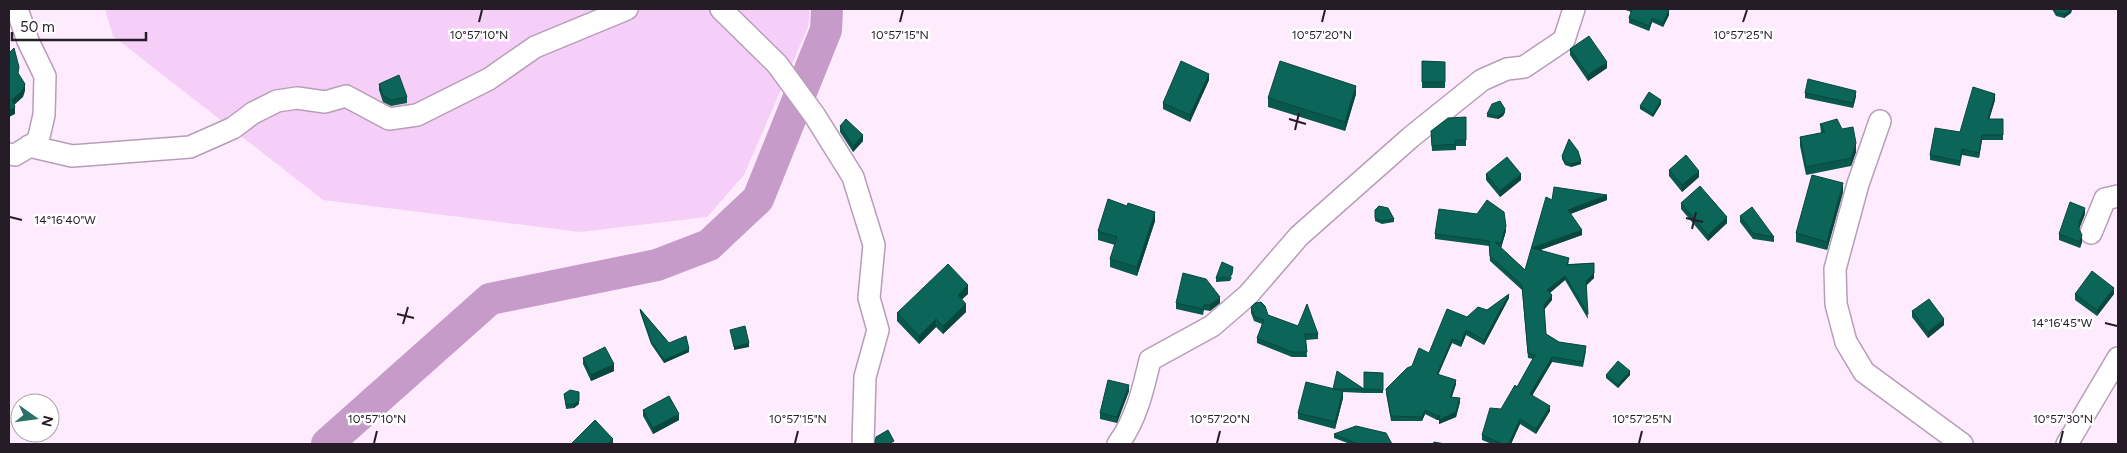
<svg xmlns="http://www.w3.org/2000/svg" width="2127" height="453" font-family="Figtree,sans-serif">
  <rect width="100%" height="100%" fill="#feecfe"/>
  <!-- green -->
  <path fill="#f5cff7" d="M105,9H810L808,27L744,175L707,217L580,232L323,200L113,36Z"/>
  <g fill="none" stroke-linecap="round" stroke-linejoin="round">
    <!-- river -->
    <path stroke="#c69bc9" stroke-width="32" d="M327,444L490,299L657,265L709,245L758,199L826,30L827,9"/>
    <!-- minor casing -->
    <g stroke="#b89db9" stroke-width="24">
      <path id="minor" d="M721,9L777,64L815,116L853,177L874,245L869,298L878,330L865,377L863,444
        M1880,121L1858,184L1835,269L1836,304L1846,342L1864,372L1962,444
        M29,146L72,156L190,147L233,128L253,113L277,101L297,98L325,102L346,96L389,119L417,115L489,79L535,47L627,9
        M9,154L15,155L38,141L44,115L45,76L28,41L17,9
        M2091,233L2105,199L2118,196
        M1118,444C1136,420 1143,390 1150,360L1212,326L1248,295L1299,236L1411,137L1482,80L1507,69L1524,67L1564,40L1574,9
        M2067,444L2118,358"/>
    </g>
    <!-- minor -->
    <use href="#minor" stroke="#fff" stroke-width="21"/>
  </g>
  <!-- wall -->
  <path fill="#09584d" d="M1623,9H1665L1669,15L1663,27L1652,22L1649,31L1629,23V18L1631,12Z
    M2052,9H2072L2071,13L2064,18L2056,16Z
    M1570,49L1607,68L1588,81L1570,55Z
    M1422,61L1445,62V88H1422Z
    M1209,80L1190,122L1163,109V103Z
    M379,84L407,97V103L391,106L383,102L379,90Z
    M1805,93L1856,96L1853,108L1805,98Z
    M1356,94L1345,131L1268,107V98Z
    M1995,100L1989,119H2003V140H1982L1979,158L1962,155L1960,166L1930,160V155L1960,132Z
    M1661,104L1653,117L1640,109V106Z
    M1505,112L1503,116L1498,119L1487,117V114Z
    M1466,117V146H1456V150L1432,151L1431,131Z
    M1820,124L1842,129L1856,152L1851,166L1806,175L1800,146V137L1821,133Z
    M840,126L863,141L853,152L840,132Z
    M1562,156L1581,164L1571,167L1565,165L1562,159Z
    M1669,170L1699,177L1682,192L1669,176Z
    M1486,174L1521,180L1500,197L1486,180Z
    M1843,192L1827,250L1796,242V233Z
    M1552,200H1607L1570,214L1582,235L1540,250L1569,262L1568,264L1594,263V278L1586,285L1588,319L1565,280L1550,293L1552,300L1544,309L1546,334L1559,342L1586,351L1583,367L1552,362L1532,396L1550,411L1536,434L1520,424L1511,444H1492L1482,440V435L1517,387L1533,359L1528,358L1522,290L1490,261L1489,246L1435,239V234L1477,214L1506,231L1501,248L1525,270Z
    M1681,203L1727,223L1708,241L1681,209Z
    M1375,210L1394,219V222L1382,224L1375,221Z
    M2085,214L2079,229L2082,242L2080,248L2059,240V234Z
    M1740,216L1774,237V242L1753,239L1740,222Z
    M1155,221L1137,276L1110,267V259L1115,245L1098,240V231Z
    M1232,277L1230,281L1216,282V278Z
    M968,294L962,299L966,312L943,334L936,327L919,344L897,321V313Z
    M2075,294H2114L2097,316L2075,300Z
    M1509,298L1484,345L1466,335L1461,347L1452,343L1438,374L1456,384L1452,397L1460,402L1456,417L1439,424V420H1437L1425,414L1422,421H1391L1386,393V389L1412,366L1429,353L1467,317L1487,310Z
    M1176,303H1220L1210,311L1204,310L1203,315L1176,309Z
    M1251,307L1268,315L1318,334V339L1306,340L1307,357H1292L1257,343V338L1262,324L1254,321L1251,313Z
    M640,309L669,343L689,352L664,363L651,344L640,312Z
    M1912,311L1944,325L1928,338L1912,317Z
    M583,358L614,371L591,381L583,364Z
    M1364,372L1383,373V393H1364Z
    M1606,375H1630L1618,388L1606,378Z
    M1333,389H1364V393L1343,392V398L1335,429L1298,419V413Z
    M1129,391L1117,423L1100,419V413Z
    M564,394L579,404L574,408L566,409Z
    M643,410L679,420L653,434L643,416Z
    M1334,434L1392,444H1350L1334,438Z"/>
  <!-- shaded-wall -->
  <path fill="#08473e" d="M2071,9H2072L2071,13L2064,18V14Z
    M1669,10V15L1663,27V23Z
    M1652,18V22L1649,31V26Z
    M1607,62V68L1588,81V75Z
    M1209,74V80L1190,122V115Z
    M25,84V91L23,97L12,107V100Z
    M1356,86V94L1345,131V122Z
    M1856,91V96L1853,108V103Z
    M1995,94V100L1988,124V119Z
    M1661,100V104L1653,117V114Z
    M15,107V114L9,117V110Z
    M1505,109V112L1503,116L1498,119V116Z
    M863,135V141L853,152V146Z
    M1982,135V140L1979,158V153Z
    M1856,143V152L1851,166V158Z
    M1581,161V164L1571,167V164Z
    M1699,171V177L1682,192V185Z
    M1521,174V180L1500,197V191Z
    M1843,183V192L1827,250V242Z
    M1607,195V200L1568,215V210Z
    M2085,208V214L2079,229V235V223Z
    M1155,212V221L1137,276V267Z
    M1727,217V223L1708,241V235Z
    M1506,226V231L1501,248V243Z
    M1582,230V235L1532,253V248Z
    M2082,235V242L2080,248V242Z
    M1594,273V278L1586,286V281Z
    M1565,276V280L1547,295V290Z
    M968,285V294L958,303V295Z
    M2114,288V294L2097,316V310Z
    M1509,294V298L1484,345V340Z
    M1552,295V300L1544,310V305Z
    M1220,297V303L1210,311V305Z
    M966,304V312L943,334V326Z
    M936,319V327L919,344V336Z
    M1944,319V325L1928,338V332Z
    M1466,330V335L1461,347V342Z
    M1452,339V343L1437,378V374Z
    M749,343V347L734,350V347Z
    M689,349V352L664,363V360Z
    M1552,357V362L1530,399V394Z
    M614,364V371L591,381V375Z
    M1630,371V375L1618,388V385Z
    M1456,380V384L1450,401V397Z
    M1129,385V391L1117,423V417Z
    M1343,391V398L1335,429V422Z
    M579,395V404L574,408V404Z
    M1460,398V402L1456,417L1439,424V420H1437V416Z
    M1550,406V411L1536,434V429Z
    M1425,410V414L1422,421V417Z
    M679,414V420L653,434V428Z
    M1520,419V424L1511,444H1509Z
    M613,439V444H607Z"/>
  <!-- building -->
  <path fill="#0b6659" stroke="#08473e" d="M1632,9H1665L1669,10L1663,23L1652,18L1649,26L1629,18Z
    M2054,9H2071V10L2064,14L2056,13Z
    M1589,36L1607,62L1588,75L1570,49Z
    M14,48L19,67L18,73L25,84L23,90L12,100L15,107L9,110V53Z
    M1181,61L1209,74L1190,115L1163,103Z
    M1280,61L1356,86L1345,122L1268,98Z
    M1422,61L1445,62V82H1422Z
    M399,75L407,97L391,100L383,96L379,84Z
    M1808,79L1856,91L1853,103L1805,93Z
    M1973,87L1995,94L1988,119H2003V135H1982L1979,153L1962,149L1960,161L1930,155L1935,128L1960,132Z
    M1649,92L1661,100L1653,114L1640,106Z
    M1500,101L1505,109L1503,113L1498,116L1487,114L1492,104Z
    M1466,117V140H1455L1456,144L1432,146L1431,131L1448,118Z
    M846,119L863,135L853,146L840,126Z
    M1837,119L1842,129L1853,127L1856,143L1851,158L1806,167L1800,137L1825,132L1820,124Z
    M1569,139L1578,151L1581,161L1571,164L1565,161L1562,156Z
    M1686,155L1699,171L1682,185L1669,170Z
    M1507,157L1521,174L1500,191L1486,174Z
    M1812,175L1843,183L1827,242L1796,233Z
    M1700,186L1727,217L1708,235L1681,203Z
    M1554,187L1607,195L1568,210L1582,230L1532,248L1569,258L1567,265L1594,263V273L1586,281L1588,314L1565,276L1547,290L1552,295L1544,305L1546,334L1559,342L1586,346L1583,362L1552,357L1530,394L1550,406L1536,429L1520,419L1509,444H1503L1482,435L1490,408L1501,409L1515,385L1517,387L1535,355L1528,353L1522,285L1490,256L1489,241L1435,234L1439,209L1477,214L1487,200L1504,212L1506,226L1501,243L1495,242L1525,270L1546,197L1552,200Z
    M1108,199L1127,206L1128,203L1155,212L1137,267L1110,259L1117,237L1098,231Z
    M2070,202L2085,208L2079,223V229L2082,235L2080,242L2059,234Z
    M1379,206L1388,208L1394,219L1382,221L1375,218V210Z
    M1752,207L1774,237L1753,233L1740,216Z
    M1222,262L1233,267L1232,274L1230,277L1216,278Z
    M948,264L968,285L958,295L966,304L943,326L936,319L919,336L897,313Z
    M2092,271L2114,288L2097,310L2075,294Z
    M1183,273L1206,279L1220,297L1210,305H1204L1203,309L1176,303Z
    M1509,294L1484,340L1466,330L1461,342L1452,339L1437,374L1456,380L1450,397L1460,398L1456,412L1439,420L1440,415L1437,416L1425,410L1422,417L1391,416L1386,389L1407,368L1412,366L1419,348L1429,353L1447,309L1467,317L1478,307L1487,310Z
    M1929,299L1944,319L1928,332L1912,311Z
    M1261,302L1265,306L1268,315L1298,326L1307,304L1318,334H1305L1307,352H1292L1257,338L1264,320L1254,316L1251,307L1255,303Z
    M640,309L669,343L686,336L689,349L664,360L651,341Z
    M745,326L749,343L734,347L730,330Z
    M605,347L614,364L591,375L583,358Z
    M1618,361L1630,371L1618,385L1606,375Z
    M1337,371L1364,389H1333Z
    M1364,372L1383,373V390L1364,389Z
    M1108,380L1129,385L1117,417L1100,413Z
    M1306,382L1343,391L1335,422L1298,413Z
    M570,390L579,392V401L574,404L566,405L564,394Z
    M669,396L679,414L653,428L643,410Z
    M595,420L613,439L607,444H571Z
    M1356,426L1386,433L1392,444H1358L1334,434Z
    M888,430L894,441L889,444H876L875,443L876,437Z
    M1434,442L1445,444H1433Z"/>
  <!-- ticks -->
  <path fill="none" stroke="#261c27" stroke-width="2" d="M479,22L482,10M900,22L903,10M1322,22L1325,10M1743,22L1747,10M1289,119L1306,124M1295,130L1299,113M10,217L22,220M1686,218L1703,222M1692,229L1696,212M397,314L414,318M2105,323L2117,326M403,324L408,307M374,443L377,431M795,443L798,431M1217,443L1220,431M1639,443L1642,431M2060,443L2063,431"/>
  <g font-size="12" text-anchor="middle" fill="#261c27" stroke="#fff" stroke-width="5" stroke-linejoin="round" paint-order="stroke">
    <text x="479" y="39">10°57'10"N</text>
    <text x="900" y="39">10°57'15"N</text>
    <text x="1322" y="39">10°57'20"N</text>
    <text x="1743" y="39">10°57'25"N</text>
    <text x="65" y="224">14°16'40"W</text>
    <text x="2062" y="327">14°16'45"W</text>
    <text x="377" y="423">10°57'10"N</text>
    <text x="798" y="423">10°57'15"N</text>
    <text x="1220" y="423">10°57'20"N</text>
    <text x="1642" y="423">10°57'25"N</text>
    <text x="2063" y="423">10°57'30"N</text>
  </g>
  <!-- border -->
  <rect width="2127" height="453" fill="none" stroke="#261c27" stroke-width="20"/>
  <!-- north arrow -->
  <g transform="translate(35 418) rotate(104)"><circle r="24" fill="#ffffff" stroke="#a8a4a9"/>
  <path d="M0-4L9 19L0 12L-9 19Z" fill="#2b7165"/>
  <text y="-8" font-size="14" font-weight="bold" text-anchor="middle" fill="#261c27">N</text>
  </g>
  <!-- scale -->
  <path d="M12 32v8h134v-8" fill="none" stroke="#261c27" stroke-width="2.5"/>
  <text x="20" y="32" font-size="15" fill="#261c27" stroke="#ffffff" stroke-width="4" paint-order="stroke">50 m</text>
</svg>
